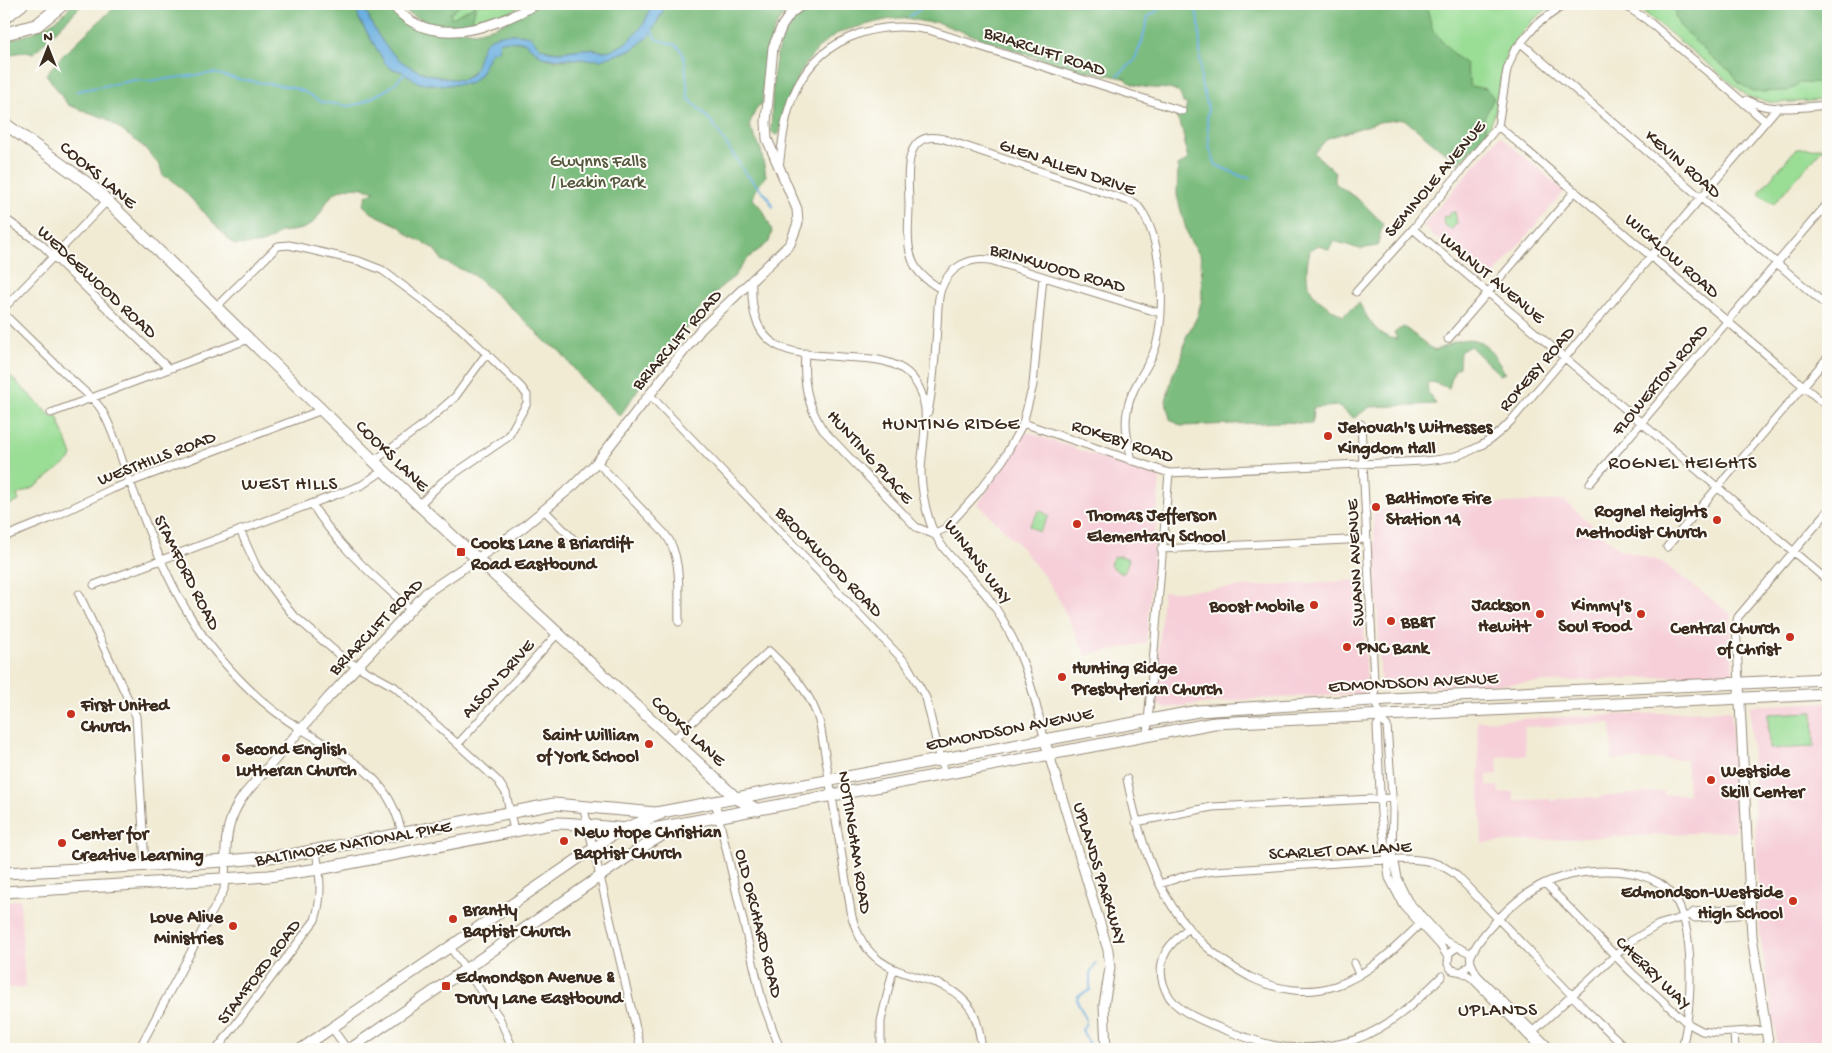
<svg xmlns="http://www.w3.org/2000/svg" width="1832" height="1053" font-family="'Gochi Hand',sans-serif">
  <rect width="100%" height="100%" fill="#fdfcf7"/>
  <filter id="ink" filterUnits="userSpaceOnUse"><feTurbulence type="fractalNoise" baseFrequency=".02" numOctaves="2"/><feDisplacementMap in="SourceGraphic" scale="10" xChannelSelector="R" yChannelSelector="G"/><feConvolveMatrix kernelMatrix="1 2 1 2 8 2 1 2 1" color-interpolation-filters="sRGB"/></filter>
  <filter id="wash" filterUnits="userSpaceOnUse"><feTurbulence type="fractalNoise" baseFrequency=".0096" numOctaves="4" result="noise"/><feDisplacementMap in="SourceGraphic" scale="20" xChannelSelector="R" yChannelSelector="G"/><feGaussianBlur stdDeviation="1.12" result="paint"/><feColorMatrix in="noise" values="0 0 0 0 0 0 0 0 0 0 0 0 0 0 0 0 0 1.4 0 .05"/><feComposite in="paint" operator="in"/></filter>
  <g filter="url(#wash)">
    <rect width="100%" height="100%" fill="#f1ebd4"/>
    <!-- built -->
    <path fill="#f6cfd9" fill-rule="evenodd" d="M1500,136L1564,191L1488,282L1423,226Z
      M1027,432L1160,478L1146,643L1086,655L1056,594L1041,572L1018,544L978,504Z
      M1564,500L1619,549L1662,562L1731,614L1733,674L1381,689L1373,510Z
      M1362,580L1367,693L1238,700L1163,708L1155,701L1163,592Z
      M1828,702V1049H1778L1760,935L1750,706Z
      M1731,710L1736,831L1482,843L1477,721ZM1611,723L1612,760L1686,759L1688,794L1664,795V791L1599,797V799H1593V797L1556,799V801H1550V799L1514,801L1513,792L1499,793L1498,786H1487V775L1498,774L1497,757L1526,755L1524,727Z
      M20,899L25,988H4V902Z"/>
    <!-- green -->
    <path fill="#9add95" stroke="#6a845a" d="M397,4H525C498,19 463,34 431,24C420,20 408,10 397,4Z
      M1291,4H1555C1535,16 1509,41 1503,65C1498,88 1499,111 1487,132Z
      M1634,4H1828V100L1775,103L1750,98Z
      M1823,148L1774,204L1760,195V191L1796,149Z
      M1455,212L1457,223L1451,230L1444,224L1443,219L1444,216L1448,217L1450,213Z
      M4,370L52,417L57,416L72,455L70,460L35,487L17,495L19,501L4,507Z
      M1040,510L1049,516L1039,532L1029,526Z
      M1120,556L1129,559L1124,573H1120L1110,565L1113,557Z
      M1813,712L1814,747L1769,749L1768,714Z"/>
    <!-- forest -->
    <path fill="#7bbc7e" stroke="#5b734e" d="M73,4H83L33,54C24,50 13,53 4,58V41C32,35 53,26 73,4Z
      M118,4H353L357,9L359,19L385,63L390,68L403,72L419,83L444,85L469,84L480,75L491,52L500,41L524,42C533,47 538,57 549,59C557,61 567,59 576,59C606,59 635,56 653,28C659,20 663,14 661,4H794C764,29 765,69 762,104L757,107L749,125L761,150L766,176L755,191L753,199L763,210L772,231L769,242L746,260L734,277L723,285L693,317L691,323L657,361L620,416L583,380L560,351L547,343L514,310L473,275L443,261L433,248L410,236L399,226L372,213L363,205L367,195L375,191C358,185 336,185 326,203C321,211 318,219 310,225C302,231 289,231 279,232C268,246 252,244 234,245L185,192L171,179L163,176L160,166L144,147L105,118L68,105L46,74L65,53Z
      M363,4H389L406,21L475,32L495,27L540,4H650C649,25 626,49 605,51C598,51 592,48 586,49C572,49 561,54 548,50C537,47 532,39 522,34L483,46L476,70L462,80C407,76 383,55 363,4Z
      M397,4H462L450,14L452,18L475,5C476,12 471,17 473,25C446,32 417,22 397,4Z
      M812,4H1426L1433,31L1454,55L1466,64L1470,86L1486,89L1494,98L1484,118L1487,132L1459,164L1404,119L1379,122L1328,138L1314,153L1335,172V183L1363,203L1383,224L1377,246L1360,249L1334,241L1329,250L1319,245L1310,250C1301,289 1311,297 1343,316L1359,303C1368,318 1377,338 1397,339L1394,332L1404,327L1435,351C1473,330 1484,337 1505,373L1500,375L1470,346L1460,352L1459,367L1454,371L1449,388L1432,382L1427,383L1428,392L1436,404L1370,407L1354,418L1337,406L1313,408L1312,424L1285,422L1181,426L1170,419L1166,401L1173,374L1182,357L1186,337L1197,317L1202,299L1201,257L1189,239L1182,215L1177,195L1178,166L1188,159L1182,128L1176,117L1185,112L1187,104L1183,103C1182,100 1181,94 1178,92C1171,85 1137,93 1124,78C1110,76 1094,70 1081,71L1019,52L936,22C923,24 912,17 899,18C888,19 876,22 865,25C855,28 842,30 833,36C801,58 787,98 779,134L775,135L771,131C774,85 767,32 812,4Z
      M1676,4H1828V84L1799,83L1788,91L1753,92L1736,81L1732,72L1713,59L1679,25L1675,16Z"/>
    <!-- water -->
    <path fill="#6cb0e1" stroke="#546d80" d="M353,4H363C383,55 407,76 462,80C479,73 476,60 483,46C491,31 517,33 530,36C535,41 537,46 544,49C557,55 568,50 582,49C589,48 597,51 605,51C626,49 649,25 650,4H661L663,11L649,36L633,49L601,60L544,58L524,42L500,41L498,51L491,52L480,75L469,84L444,85L419,83L403,72L390,68L385,63L359,19L357,10Z"/>
    <g fill="none" stroke-linecap="round" stroke-linejoin="round">
      <!-- stream -->
      <path stroke="#6cb0e1" stroke-width="2" d="M1194,4L1199,22L1201,83L1208,107L1207,120L1210,150L1216,165L1243,177L1250,178
        M910,16L928,4
        M651,29L656,39L676,45L681,50L685,61L688,98L711,121L746,174L766,195L773,207
        M1118,75L1134,61L1142,42L1148,17L1168,4
        M77,91L135,80L149,81L214,73L237,79L290,87L305,92L321,102L349,106L362,103L391,87L406,72
        M1092,1049L1082,1030C1092,1018 1080,1012 1077,1000L1078,996L1090,990V973L1096,963"/>
    </g>
  </g>
  <g filter="url(#ink)">
    <g fill="none" stroke-linecap="round" stroke-linejoin="round">
      <!-- minor casing -->
      <g stroke="#968a79" stroke-width="9">
        <path id="minor" d="M1623,4L1647,20L1765,121
          M1521,43L1828,307
          M1747,100C1770,113 1803,107 1828,105
          M1498,126L1828,407
          M779,168C782,144 784,119 793,96C816,40 873,19 929,30L1182,111
          M4,218L41,244L169,369
          M1413,229L1828,581
          M752,279C748,360 796,353 859,358C876,359 894,361 908,373C937,400 921,441 921,474C922,489 924,504 929,519C938,552 967,570 987,596C1019,639 1033,686 1044,738
          M941,289C929,282 916,273 912,259C906,243 909,223 909,205C909,179 900,128 944,139L1135,203C1163,230 1167,313 1155,349C1147,371 1130,388 1127,412C1124,428 1129,445 1132,461
          M1356,292L1413,229L1498,126L1507,70L1514,51L1537,24L1565,4
          M216,307L278,246L289,245L359,261L382,270L460,328L521,387L527,395V403L508,437L442,482L419,505
          M4,308L107,201
          M4,314C26,336 49,358 72,380C81,389 94,398 101,409C114,430 120,457 129,479C152,542 177,609 222,660C244,686 272,712 301,729C348,758 390,775 402,834
          M1448,339L1575,191
          M805,353C803,382 807,405 823,430L916,527L933,534
          M649,394L906,663L926,698L944,774
          M928,412C934,384 935,356 937,327C938,315 937,300 941,289C949,267 969,257 990,260L1160,313
          M51,413L249,339
          M1023,423L1169,473L1424,461C1459,459 1486,448 1510,422L1778,107
          M1361,424L1375,700L1381,717
          M374,461L424,424L455,397L487,353
          M597,462L665,534C683,556 678,594 679,622
          M1590,483L1828,203
          M312,504C337,546 374,576 409,608
          M545,511L580,546
          M240,530L257,568L292,614L344,659L395,687L498,781L506,793L514,831
          M933,534L946,528L976,495L1003,460L1023,423L1033,385L1043,277
          M4,537L49,519L112,489L322,410
          M1667,547L1828,357
          M1161,549L1367,539
          M94,585L362,485L384,470
          M79,594L136,716L145,865
          M1817,680L1828,666
          M1739,684L1736,624L1738,617L1828,511
          M1147,734L1169,473
          M673,740L769,651C792,673 811,692 820,724L852,917C874,994 938,961 971,1009C978,1020 980,1036 982,1049
          M458,744L558,633
          M1127,779C1144,863 1169,934 1250,977C1276,990 1307,995 1335,986C1369,975 1398,946 1423,921
          M715,802L762,1000L780,1049
          M583,805L641,1049
          M1136,822L1212,807L1392,798
          M1545,883L1632,973L1687,1023L1702,1031L1717,1033L1766,1030
          M1160,884L1188,875L1215,871L1400,859C1422,859 1440,861 1457,876L1585,1009L1627,1049
          M1187,929C1179,937 1169,944 1165,954C1156,973 1164,996 1180,1008C1198,1022 1260,1044 1283,1047C1306,1049 1331,1047 1354,1040C1389,1028 1416,1002 1442,976
          M450,947L499,1017L513,1049
          M1471,956C1480,933 1517,898 1539,886C1572,868 1645,862 1671,893C1698,925 1691,1011 1682,1049
          M1448,957L1440,945L1403,905L1389,878L1381,814L1377,726L1381,720L1387,726L1393,809L1392,853L1397,878L1408,901L1445,941L1470,953L1471,963L1462,972L1452,970L1448,964L1449,953L1456,948
          M1354,963L1359,974
          M1471,963L1477,975L1551,1049
          M1462,972L1472,978L1541,1049
          M332,1028L347,1049
          M1734,1033L1735,1049
          M1528,1036L1631,941L1658,925L1690,915L1694,912L1738,908L1742,911L1739,915L1695,918L1690,915
          M139,1049L224,890L226,861
          M217,1049L315,920C323,896 320,875 316,851
          M881,1049V1021L893,970"/>
      </g>
      <!-- tertiary casing -->
      <g stroke="#968a79" stroke-width="11">
        <path id="tertiary" d="M392,4C428,51 494,28 536,4
          M1739,684L1752,936L1769,1049
          M1044,738L1108,950L1110,968L1104,1005L1106,1049
          M226,861C225,835 229,816 244,795L328,698L426,593L521,529L574,485L597,462L701,329L790,244L798,223L797,209L767,139L766,122L773,47L782,26L791,13L803,4"/>
      </g>
      <!-- secondary casing -->
      <g stroke="#968a79" stroke-width="12">
        <path id="secondary" d="M301,1049L620,830L661,814
          M350,1049L641,848L665,834L688,826"/>
      </g>
      <!-- primary casing -->
      <g stroke="#968a79" stroke-width="13">
        <path id="primary" d="M4,123L94,188L419,505L736,798L758,810
          M4,873L226,861L291,855L554,804L656,813L1198,711L1389,699L1828,679
          M4,892L269,876L319,869L556,823C589,823 620,832 653,829L1214,723L1828,694"/>
      </g>
      <!-- motorway casing -->
      <g stroke="#968a79" stroke-width="14">
        <path id="motorway" d="M4,18L22,4
          M4,34L37,25L63,4"/>
      </g>
      <!-- minor -->
      <use href="#minor" stroke="#fff" stroke-width="7"/>
      <!-- tertiary -->
      <use href="#tertiary" stroke="#fff" stroke-width="9"/>
      <!-- secondary -->
      <use href="#secondary" stroke="#fff" stroke-width="10"/>
      <!-- primary -->
      <use href="#primary" stroke="#fff" stroke-width="11"/>
      <!-- motorway -->
      <use href="#motorway" stroke="#fff" stroke-width="12"/>
    </g>
  </g>
  <!-- markers -->
  <g fill="#c8321e" stroke="#fdfcf7" stroke-width="2">
    <circle cx="1328" cy="436" r="5"/>
    <circle cx="1376" cy="507" r="5"/>
    <circle cx="1717" cy="520" r="5"/>
    <circle cx="1077" cy="524" r="5"/>
    <rect x="456" y="547" width="10" height="10" rx="2.5"/>
    <circle cx="1314" cy="605" r="5"/>
    <circle cx="1540" cy="614" r="5"/>
    <circle cx="1641" cy="614" r="5"/>
    <circle cx="1391" cy="621" r="5"/>
    <circle cx="1790" cy="637" r="5"/>
    <circle cx="1347" cy="647" r="5"/>
    <circle cx="1062" cy="677" r="5"/>
    <circle cx="71" cy="714" r="5"/>
    <circle cx="649" cy="744" r="5"/>
    <circle cx="226" cy="758" r="5"/>
    <circle cx="1711" cy="780" r="5"/>
    <circle cx="564" cy="841" r="5"/>
    <circle cx="62" cy="843" r="5"/>
    <circle cx="1793" cy="901" r="5"/>
    <circle cx="453" cy="919" r="5"/>
    <circle cx="233" cy="926" r="5"/>
    <rect x="441" y="981" width="10" height="10" rx="2.5"/>
  </g>
  <g text-anchor="middle" stroke-width="4" stroke-linejoin="round" paint-order="stroke">
    <!-- street labels -->
    <g font-size="18" fill="#3b2a1e" stroke="#fdfcf7">
      <text transform="translate(1045 50) rotate(18)" y="6">BRIARCLIFT ROAD</text>
      <text transform="translate(1684 163) rotate(41)" y="6">KEVIN ROAD</text>
      <text transform="translate(1068 166) rotate(19)" y="6">GLEN ALLEN DRIVE</text>
      <text transform="translate(99 174) rotate(40)" y="6">COOKS LANE</text>
      <text transform="translate(1434 178) rotate(-50)" y="6">SEMINOLE AVENUE</text>
      <text transform="translate(1673 255) rotate(41)" y="6">WICKLOW ROAD</text>
      <text transform="translate(1058 267) rotate(16)" y="6">BRINKWOOD ROAD</text>
      <text transform="translate(1493 277) rotate(40)" y="6">WALNUT AVENUE</text>
      <text transform="translate(98 281) rotate(43)" y="6">WEDGEWOOD ROAD</text>
      <text transform="translate(676 339) rotate(-49)" y="6">BRIARCLIFT ROAD</text>
      <text transform="translate(1536 368) rotate(-49)" y="6">ROKEBY ROAD</text>
      <text transform="translate(1659 379) rotate(-50)" y="6">FLOWERTON ROAD</text>
      <text transform="translate(1123 440) rotate(18)" y="6">ROKEBY ROAD</text>
      <text transform="translate(393 455) rotate(44)" y="6">COOKS LANE</text>
      <text transform="translate(871 456) rotate(48)" y="6">HUNTING PLACE</text>
      <text transform="translate(156 457) rotate(-21)" y="6">WESTHILLS ROAD</text>
      <text transform="translate(830 561) rotate(46)" y="6">BROOKWOOD ROAD</text>
      <text transform="translate(979 561) rotate(53)" y="6">WINANS WAY</text>
      <text transform="translate(1354 563) rotate(-93)" y="6">SWANN AVENUE</text>
      <text transform="translate(188 572) rotate(63)" y="6">STAMFORD ROAD</text>
      <text transform="translate(375 626) rotate(-46)" y="6">BRIARCLIFT ROAD</text>
      <text transform="translate(497 678) rotate(-48)" y="6">ALSON DRIVE</text>
      <text transform="translate(1413 681) rotate(-3)" y="6">EDMONDSON AVENUE</text>
      <text transform="translate(1009 728) rotate(-11)" y="6">EDMONDSON AVENUE</text>
      <text transform="translate(689 730) rotate(43)" y="6">COOKS LANE</text>
      <text transform="translate(353 842) rotate(-10)" y="6">BALTIMORE NATIONAL PIKE</text>
      <text transform="translate(856 842) rotate(81)" y="6">NOTTINGHAM ROAD</text>
      <text transform="translate(1340 849) rotate(-3)" y="6">SCARLET OAK LANE</text>
      <text transform="translate(1101 873) rotate(73)" y="6">UPLANDS PARKWAY</text>
      <text transform="translate(760 923) rotate(76)" y="6">OLD ORCHARD ROAD</text>
      <text transform="translate(258 971) rotate(-53)" y="6">STAMFORD ROAD</text>
      <text transform="translate(1654 972) rotate(44)" y="6">CHERRY WAY</text>
    </g>
    <!-- park labels -->
    <g font-size="18" fill="#53573c" stroke="#fdfcf7">
      <text x="598" y="166">Gwynns Falls<tspan x="598" dy="21">/ Leakin Park</tspan></text>
    </g>
    <!-- poi labels -->
    <g font-size="18" font-weight="bold" fill="#3b2a1e" stroke="#fdfcf7" text-anchor="start">
      <text x="1338" y="432">Jehovah's Witnesses<tspan x="1338" dy="21">Kingdom Hall</tspan></text>
      <text x="1386" y="503">Baltimore Fire<tspan x="1386" dy="21">Station 14</tspan></text>
      <text x="1707" y="516" text-anchor="end">Rognel Heights<tspan x="1707" dy="21">Methodist Church</tspan></text>
      <text x="1087" y="520">Thomas Jefferson<tspan x="1087" dy="21">Elementary School</tspan></text>
      <text x="471" y="548">Cooks Lane &amp; Briarclift<tspan x="471" dy="21">Road Eastbound</tspan></text>
      <text x="1530" y="610" text-anchor="end">Jackson<tspan x="1530" dy="21">Hewitt</tspan></text>
      <text x="1631" y="610" text-anchor="end">Kimmy's<tspan x="1631" dy="21">Soul Food</tspan></text>
      <text x="1304" y="611" text-anchor="end">Boost Mobile</text>
      <text x="1401" y="627">BB&amp;T</text>
      <text x="1780" y="633" text-anchor="end">Central Church<tspan x="1780" dy="21">of Christ</tspan></text>
      <text x="1357" y="653">PNC Bank</text>
      <text x="1072" y="673">Hunting Ridge<tspan x="1072" dy="21">Presbyterian Church</tspan></text>
      <text x="81" y="710">First United<tspan x="81" dy="21">Church</tspan></text>
      <text x="639" y="740" text-anchor="end">Saint William<tspan x="639" dy="21">of York School</tspan></text>
      <text x="236" y="754">Second English<tspan x="236" dy="21">Lutheran Church</tspan></text>
      <text x="1721" y="776">Westside<tspan x="1721" dy="21">Skill Center</tspan></text>
      <text x="574" y="837">New Hope Christian<tspan x="574" dy="21">Baptist Church</tspan></text>
      <text x="72" y="839">Center for<tspan x="72" dy="21">Creative Learning</tspan></text>
      <text x="1783" y="897" text-anchor="end">Edmondson-Westside<tspan x="1783" dy="21">High School</tspan></text>
      <text x="463" y="915">Brantly<tspan x="463" dy="21">Baptist Church</tspan></text>
      <text x="223" y="922" text-anchor="end">Love Alive<tspan x="223" dy="21">Ministries</tspan></text>
      <text x="456" y="982">Edmondson Avenue &amp;<tspan x="456" dy="21">Drury Lane Eastbound</tspan></text>
    </g>
    <!-- neighbourhood labels -->
    <g font-size="19" letter-spacing="1" fill="#3b2a1e" stroke="#fdfcf7">
      <text x="951" y="429">HUNTING RIDGE</text>
      <text x="1683" y="468">ROGNEL HEIGHTS</text>
      <text x="290" y="489">WEST HILLS</text>
      <text x="1498" y="1015">UPLANDS</text>
    </g>
  </g>
  <!-- margin -->
  <rect width="1832" height="1053" fill="none" stroke="#fdfcf7" stroke-width="20"/>
  <!-- north arrow -->
  <g transform="translate(48 48)" stroke="#fdfcf7" stroke-width="4" paint-order="stroke">
  <path d="M0-4L9 19L0 12L-9 19Z" fill="#3b2a1e"/>
  <text y="-8" font-size="14" font-weight="bold" text-anchor="middle" fill="#3b2a1e">N</text>
  </g>
</svg>
